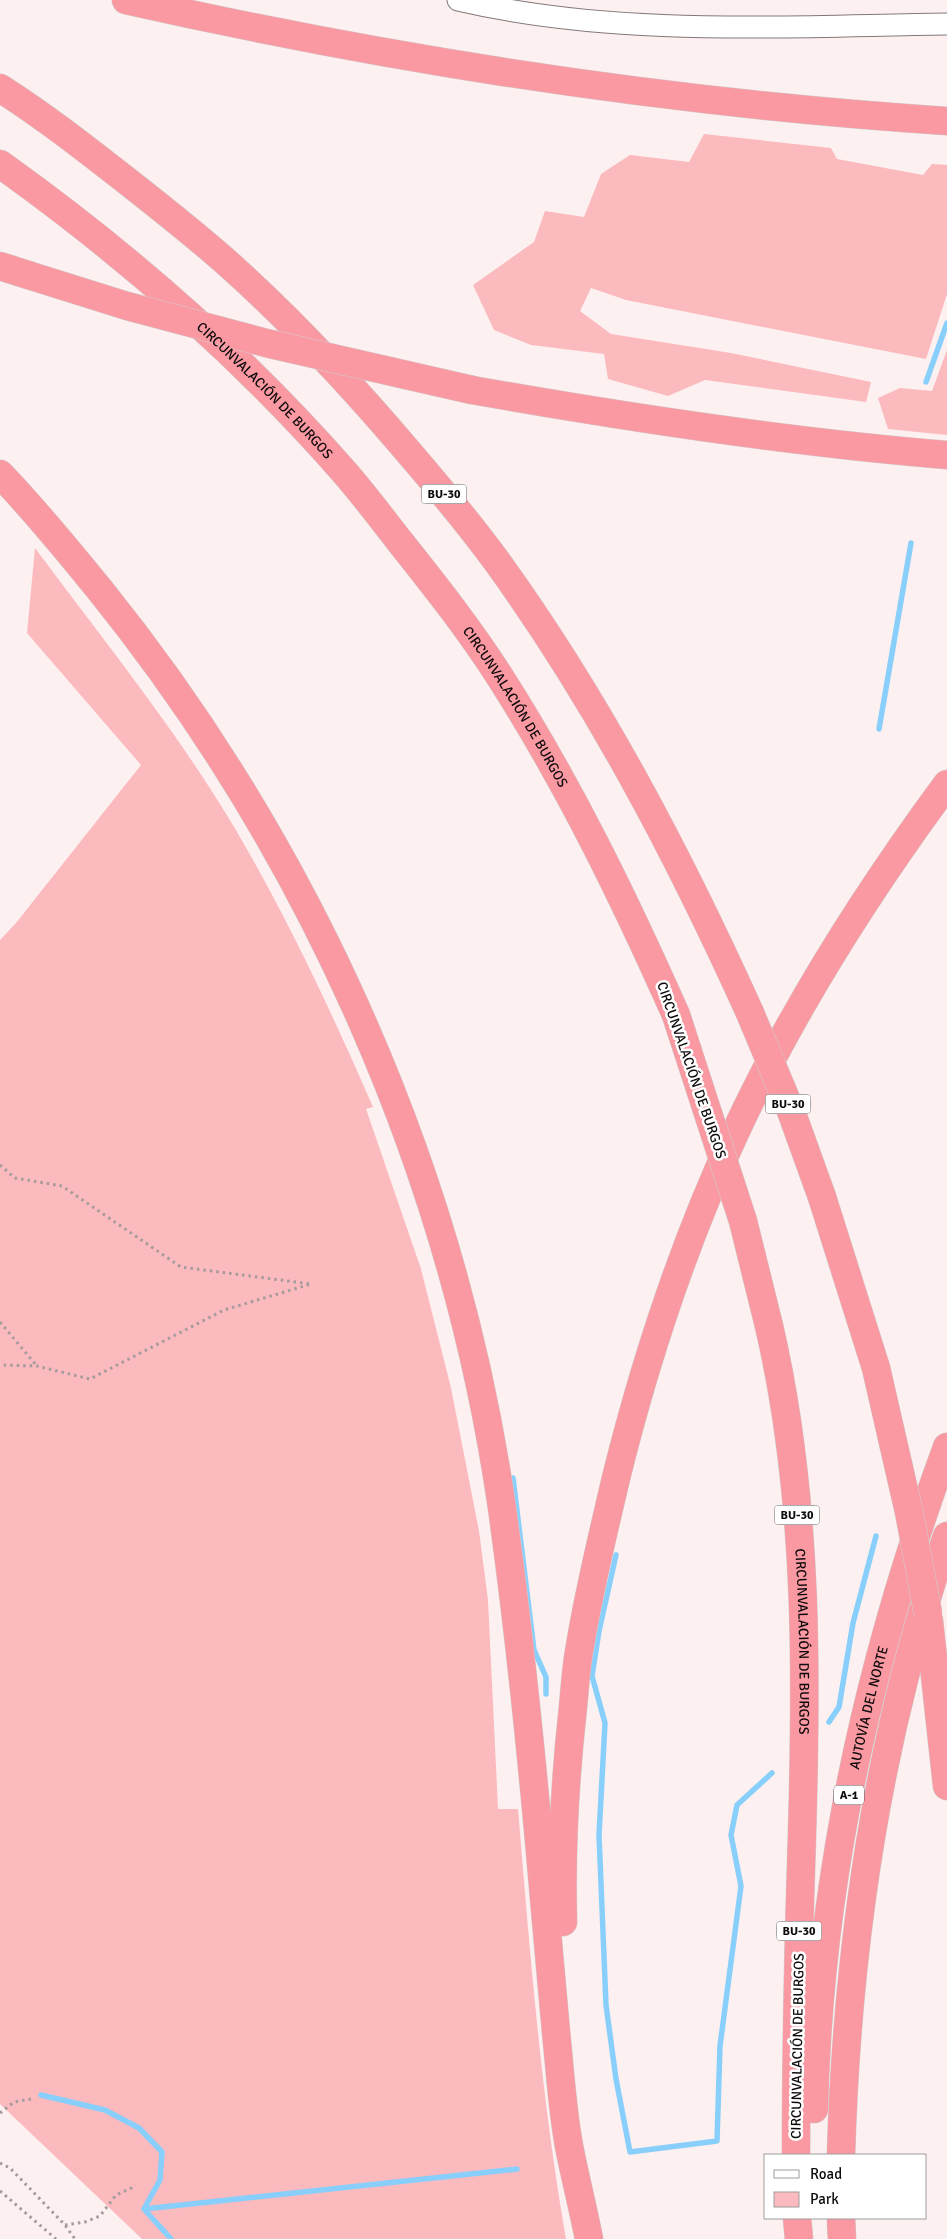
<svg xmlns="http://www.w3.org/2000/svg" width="947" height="2239" font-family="Signika,sans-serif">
  <rect width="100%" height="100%" fill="#fdf0f0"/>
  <!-- green -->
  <path fill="#fbbabe" d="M704,134L831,148L837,159L923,175L932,164L947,165V294L926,359L626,300L591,288L580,311L611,334L731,353L871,382L866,402L705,380L668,396L608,379L604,354L531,345L494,330L473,285L534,242L545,211L584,217L601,174L630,155L689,162Z
    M947,350V435L888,429L878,398L900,388L932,391Z
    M35,548C104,641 178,732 237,832C289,921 332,1013 373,1107L366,1109L421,1269L451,1388L479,1531L488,1600L498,1809H518C530,1954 541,2096 566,2239H142L0,2104V940L16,923L141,765L27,633Z"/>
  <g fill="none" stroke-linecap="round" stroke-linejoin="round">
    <!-- stream -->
    <path stroke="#88cffb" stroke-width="5.5" d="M926,382L947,323
      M879,729L911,543
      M513,1478L534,1650L546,1677V1694
      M616,1555L599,1631L592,1676L605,1723L599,1835L606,2005L616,2079L630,2152L717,2141L720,2046L741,1886L731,1835L737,1805L772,1773
      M829,1722L839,1707L853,1623L876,1536
      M41,2095L105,2110L139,2128L162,2152L160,2180L144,2209
      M144,2209L517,2169
      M144,2209L171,2239"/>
    <!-- minor casing -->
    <g stroke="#837879" stroke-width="23">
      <path id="minor" d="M458,0C617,37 785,26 947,24"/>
    </g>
    <!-- highway casing -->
    <g stroke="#cfcece" stroke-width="29">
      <g id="highway">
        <path d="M126,0C396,61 671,103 947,121"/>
        <path d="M0,88C44,116 86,149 127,181C164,210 201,239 235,270C298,327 356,390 411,455C441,490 471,526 498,563C599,703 679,856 750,1013"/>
        <path id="s1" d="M0,164C126,254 244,357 346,474C365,496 383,520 401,543C436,587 470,630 500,677C569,785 624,898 676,1015"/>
        <path d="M0,266L28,275"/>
        <path d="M472,390C630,418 787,442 947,455"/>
        <path d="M0,474C36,511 68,551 100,590C312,853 454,1174 502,1508C520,1638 533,1768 544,1898C548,1943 552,1987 556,2032C560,2069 562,2108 569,2146C575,2177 583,2208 589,2239"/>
        <path d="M822,1197L876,1368"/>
        <path id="s2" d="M769,1326C810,1502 807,1687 801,1867C798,1963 796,2059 796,2155"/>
        <path d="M929,1621L947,1786"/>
        <path d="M563,1922C561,1850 565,1779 573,1707C575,1687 576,1666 580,1646C589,1590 603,1534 616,1478C645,1361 683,1245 734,1135C792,1010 865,895 947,784"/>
        <path id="s3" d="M814,2109C819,1883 869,1658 947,1447"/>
        <path d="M841,2155C847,1947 878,1734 947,1536"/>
        <path d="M797,2218L799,2239"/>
        <path d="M841,2218L842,2239"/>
      </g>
    </g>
    <!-- path -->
    <path stroke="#a59b9c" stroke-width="3" stroke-dasharray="2.5 4" stroke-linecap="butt" d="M0,1165L15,1178L62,1186L181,1267L311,1284L224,1310L90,1379L37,1366L0,1365
      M0,1322L36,1365
      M0,2113L14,2102L31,2099
      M0,2163L10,2168L65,2225L75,2239
      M0,2191L56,2239
      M65,2225L85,2222L100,2216L116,2195L136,2186"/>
    <!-- minor -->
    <use href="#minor" stroke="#fff" stroke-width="21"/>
    <!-- highway -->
    <use href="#highway" stroke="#fa99a2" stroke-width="28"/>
    <!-- highway-bridge casing -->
    <g stroke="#cfcece" stroke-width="29" stroke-linecap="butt">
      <path id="highway-bridge" d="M28,275L127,306L266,343L472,390
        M750,1013L791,1111L822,1197
        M676,1015L743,1221L769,1326
        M876,1368L909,1512L928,1613"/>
    </g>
    <!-- highway-bridge -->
    <use href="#highway-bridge" stroke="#fa99a2" stroke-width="28"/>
  </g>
  <g text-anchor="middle" stroke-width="5" stroke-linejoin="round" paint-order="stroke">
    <!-- shield labels -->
    <g fill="#fff" stroke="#565454" stroke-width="1">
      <rect x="421.5" y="484.5" width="45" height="19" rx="4"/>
      <rect x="765.5" y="1094.5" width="45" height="19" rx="4"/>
      <rect x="774.5" y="1505.5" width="45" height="19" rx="4"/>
      <rect x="834" y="1785.5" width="30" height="19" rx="4"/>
      <rect x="776.5" y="1921.5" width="45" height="19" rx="4"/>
    </g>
    <g font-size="12" font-weight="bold" fill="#0e0a0b">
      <text x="444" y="498">BU-30</text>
      <text x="788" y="1108">BU-30</text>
      <text x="797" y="1519">BU-30</text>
      <text x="849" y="1799">A-1</text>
      <text x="799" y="1935">BU-30</text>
    </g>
    <!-- street labels -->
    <g font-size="14" fill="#0e0a0b" stroke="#fff">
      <text dy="5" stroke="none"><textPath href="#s1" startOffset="349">CIRCUNVALACIÓN DE BURGOS</textPath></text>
      <text dy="5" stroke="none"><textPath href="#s1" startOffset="754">CIRCUNVALACIÓN DE BURGOS</textPath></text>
      <text transform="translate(692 1070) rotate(71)" y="5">CIRCUNVALACIÓN DE BURGOS</text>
      <text dy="5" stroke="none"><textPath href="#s2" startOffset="318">CIRCUNVALACIÓN DE BURGOS</textPath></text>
      <text dy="5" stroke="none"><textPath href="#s3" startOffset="406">AUTOVÍA DEL NORTE</textPath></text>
      <text transform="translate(797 2046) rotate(-89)" y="5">CIRCUNVALACIÓN DE BURGOS</text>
    </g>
  </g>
  <!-- legend -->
  <rect x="764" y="2154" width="162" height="65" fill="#ffffff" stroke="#9f9d9d"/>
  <rect x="774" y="2170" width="25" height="8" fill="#ffffff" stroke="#9f9d9d"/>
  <text x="810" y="2179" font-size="15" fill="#0e0a0b">Road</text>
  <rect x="774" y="2192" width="25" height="15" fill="#fbbabe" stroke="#9f9d9d"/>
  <text x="810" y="2204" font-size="15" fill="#0e0a0b">Park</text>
</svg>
